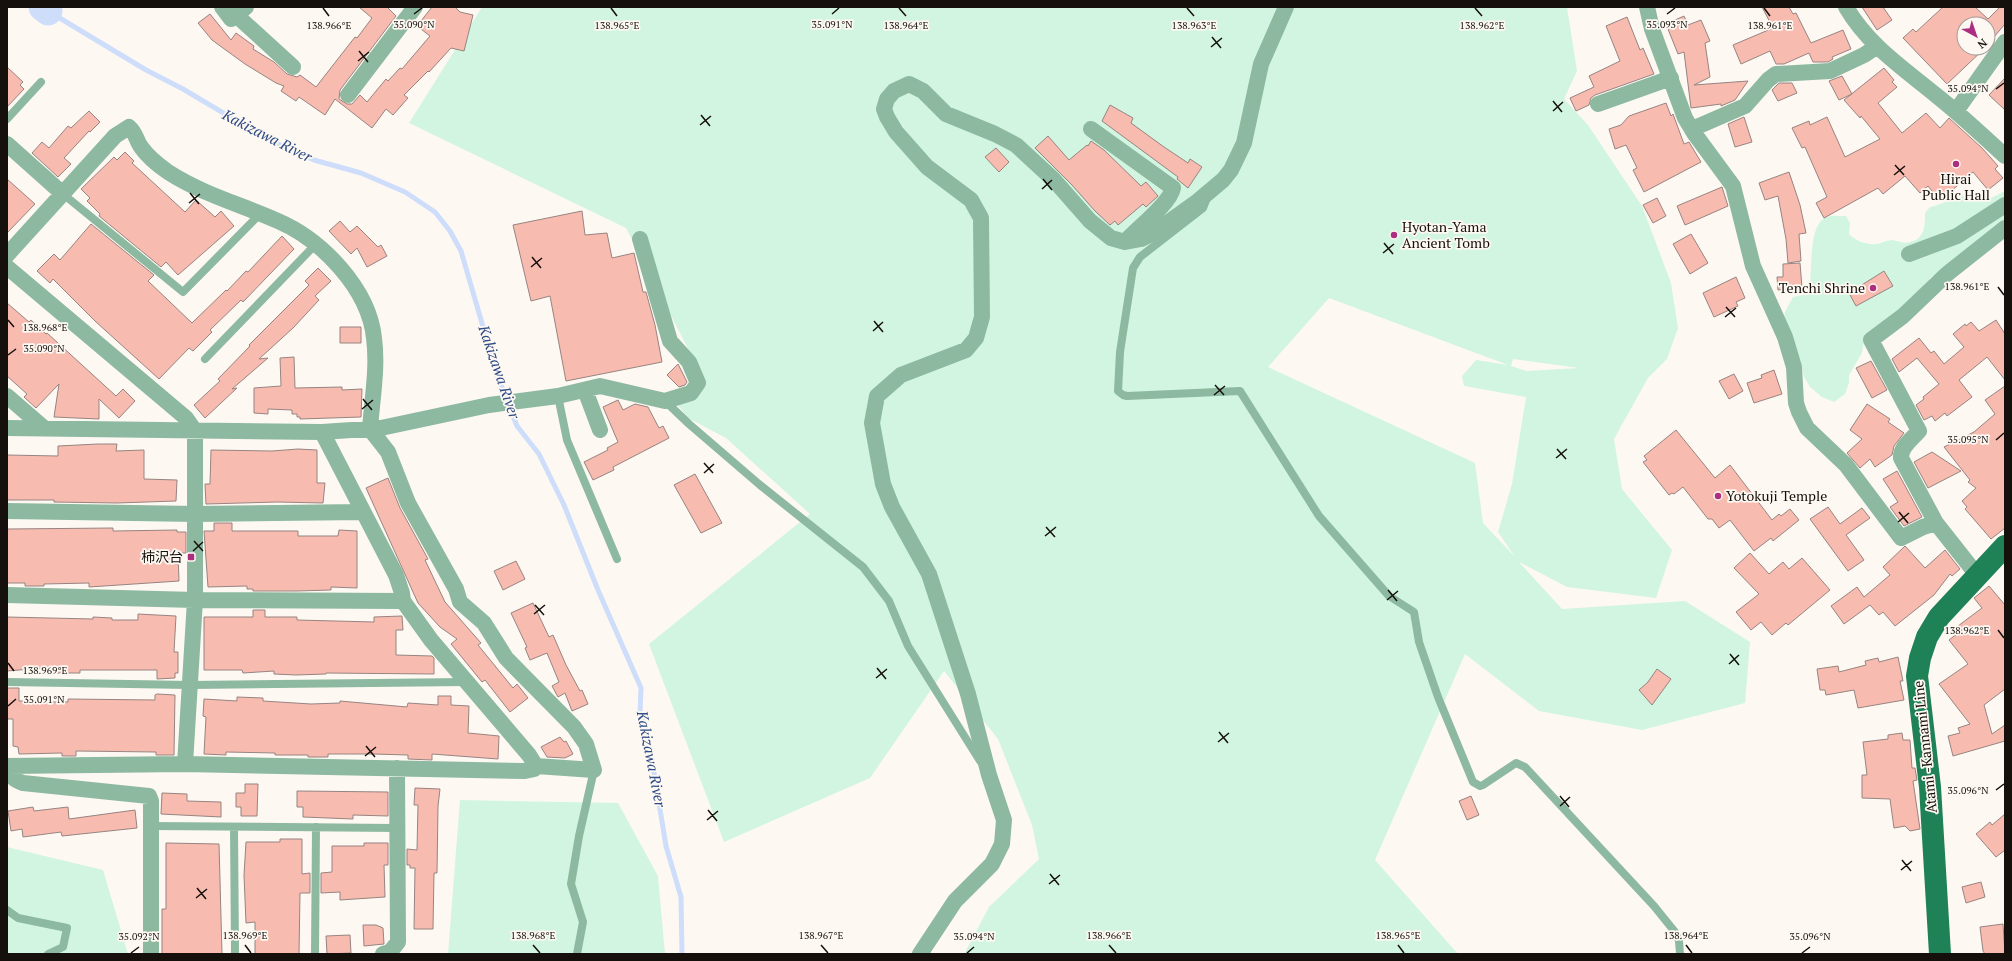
<svg xmlns="http://www.w3.org/2000/svg" width="2012" height="961" font-family="'PT Serif','Noto Sans JP',serif">
  <rect width="100%" height="100%" fill="#fef8f3"/>
  <!-- green -->
  <path fill="#d1f5e0" fill-rule="evenodd" d="M482,7H1567L1577,71L1564,99L1588,125L1642,206L1671,283L1678,328L1667,359L1648,378L1614,439L1622,489L1672,550L1656,598L1567,587L1519,562L1562,609L1685,601L1750,642L1745,703L1642,730L1539,711L1465,654L1375,860L1458,954H964L989,907L1039,859L1032,825L998,739L944,671L870,778L724,842L649,644L810,514L726,438L688,418L676,403L699,370L626,228L409,123ZM1329,298L1508,365L1476,360L1462,376L1464,386L1526,397L1512,484L1498,532L1515,557L1483,523L1475,463L1268,367ZM1513,359L1579,368L1527,371L1511,366Z
    M2005,191V223L1947,268L1930,278L1927,288L1892,322L1874,328L1864,339L1862,353L1849,375V383L1845,394L1834,402L1822,397L1810,387L1804,377L1800,359L1783,327L1785,312L1793,297L1808,294C1814,277 1806,224 1827,217C1832,215 1840,216 1846,216L1850,223L1849,234C1856,241 1866,245 1877,244C1882,243 1887,240 1892,240C1898,241 1904,244 1910,242C1925,239 1925,225 1925,213L1930,207C1944,204 1966,192 1978,193C1982,193 1985,197 1989,199Z
    M460,800L618,803L658,876L665,954H448Z
    M7,847L103,870L128,954H7Z"/>
  <g fill="none" stroke-linecap="round" stroke-linejoin="round">
    <!-- stream -->
    <path stroke="#cdddfa" stroke-width="5" d="M48,11L146,70L183,89L269,140L314,160L361,173L405,192L435,212L450,231L461,251L497,375L517,426L539,454L564,505L598,590L641,688L640,713L649,742L666,846L681,897L682,954"/>
    <!-- river -->
    <path stroke="#cdddfa" stroke-width="29" d="M43,7L48,11"/>
  </g>
  <!-- building -->
  <path fill="#f8bbb0" stroke="#978480" d="M359,7H387L396,16L340,90L339,99L347,104H352L360,95L367,102L386,79L388,81L400,68L402,69L430,36L417,26L432,7H455L460,12L473,15L464,51L451,48L429,72L428,71L404,95L408,98L393,115L386,109L372,128L335,99L325,115L299,97L296,101L281,91L284,86L276,83L245,64L212,40L198,23L210,14L231,40L236,33L254,46L253,49L274,62L287,74L297,77L300,75L316,87L355,37L357,38L372,18Z
    M1762,7H1789L1793,14L1796,13L1811,43L1843,30L1851,49L1832,57L1833,59L1828,62H1813L1809,53L1784,64H1776L1770,51L1741,64L1733,45L1773,28Z
    M1862,7H1883L1892,20L1877,30Z
    M1943,7H1975L1988,19L2000,7H2005V24L1988,44V24H1964V48H1985L1947,84L1903,38L1913,29L1916,32Z
    M1684,16L1688,25L1701,20L1710,41L1705,43L1710,77L1694,85L1748,81L1735,100L1721,106V104L1691,108L1684,52L1678,54L1666,24Z
    M1627,17L1640,50L1643,48L1654,74L1595,95L1591,98L1589,105L1576,111L1570,98L1594,87L1589,76L1620,61L1606,26Z
    M7,67L23,82L20,85L24,89L7,107Z
    M1884,68L1894,80L1892,82L1897,87L1878,103L1902,133L1926,113L1940,128L1949,118L1982,148L1998,166L1995,169L2003,178L1988,190L1973,172L1942,199L1938,194L1936,196L1928,186L1920,193L1905,176L1883,194L1878,188L1824,218L1816,203L1827,197L1805,147L1802,148L1792,128L1809,121L1810,125L1827,117L1845,157L1880,139L1861,116L1860,118L1844,100Z
    M1842,76L1852,94L1839,100L1829,81Z
    M2005,78V110L1989,95Z
    M1779,83H1792L1797,93L1778,101L1772,90Z
    M1666,103L1671,116L1673,114L1684,144L1689,142L1701,162L1644,192L1633,170L1637,168L1626,145L1615,149L1609,129L1621,125L1629,116Z
    M1110,105L1133,118L1131,123L1164,147L1188,163L1190,159L1202,167L1188,188L1177,179L1178,177L1102,121Z
    M89,111L100,122L90,132L89,131L64,158L71,164L58,177L32,153L42,142L49,148L68,126L71,128Z
    M1744,117L1752,142L1735,147L1728,124Z
    M1048,136L1069,160L1087,145L1088,146L1091,141L1104,150L1141,186L1146,182L1158,196L1146,207L1143,204L1118,225L1115,221L1110,225L1095,211L1072,185L1035,148Z
    M996,148L1009,162L999,172L985,157Z
    M125,152L134,161L132,163L185,212L196,200L215,217L221,211L234,226L178,275L166,262L161,267L99,216L100,214L87,201L90,198L81,189L114,157L117,160Z
    M1789,172L1800,205L1806,233L1799,234L1801,261L1788,263L1786,239L1778,196L1765,200L1759,183Z
    M7,179L35,204L7,233Z
    M1722,187L1728,206L1685,225L1677,206Z
    M1657,198L1666,216L1653,223L1643,205Z
    M582,211L585,235L607,233L612,258L634,253L643,292H646L655,325L662,362L566,381L550,296L531,301L513,225Z
    M340,221L350,232L357,226L378,247L381,245L387,256L367,267L357,248L351,254L329,231Z
    M91,224L154,275L148,281L192,323L226,290L227,291L246,271L248,272L282,236L294,249L243,302L241,300L210,330L212,332L193,351L189,348L159,379L95,321L53,279L50,283L37,271L54,254L60,260Z
    M1691,234L1708,263L1690,274L1673,244Z
    M1800,263L1802,288L1778,290L1777,277H1783V264Z
    M318,268L331,281L315,296L319,300L293,328L259,359L268,358L232,389L237,388L205,418L194,405L220,381L218,379L250,346L249,345L309,285L305,281Z
    M1884,271L1893,286L1856,306L1849,293Z
    M1736,277L1745,298L1736,302L1738,306L1714,317L1703,293Z
    M7,303L29,322L31,320L46,334L47,333L116,396L123,389L135,401L119,418L99,399V419L54,417L59,384L36,408L24,397L27,394L7,376Z
    M1996,320L2005,334V380L1987,357L1959,380L1972,397L1947,416L1945,413L1935,421L1932,416L1924,420L1916,405L1924,399L1923,397L1939,384L1917,358L1899,372L1892,359L1919,338L1931,353L1934,351L1944,364L1964,347L1953,334L1965,324L1966,326L1971,322L1979,331Z
    M340,327H361V343H340Z
    M294,357L295,388L342,387V390L362,389L361,417L300,419V417H297V414H292V410L268,409V414L254,413V388L281,386L280,358Z
    M1871,361L1887,390L1872,398L1856,368Z
    M678,364L687,382L685,385L679,387L667,375Z
    M1774,370L1782,394L1754,403L1747,383L1762,378L1761,375Z
    M1734,374L1743,391L1729,399L1719,381Z
    M2005,386V528L1991,539L1965,509L1967,507L1962,501L1976,488L1968,482L1970,480L1944,447L1974,432L1995,414L1985,400Z
    M618,400L623,410L635,404L648,407L659,428L663,426L669,438L613,467L614,470L593,480L584,462L608,450L607,448L618,442L603,407Z
    M1867,404L1890,419L1888,422L1904,433L1894,446L1892,455L1875,467L1870,459L1860,468L1847,453L1862,439L1850,430Z
    M1676,430L1715,478L1730,465L1772,520L1779,514L1781,516L1790,509L1799,520L1773,541L1771,538L1754,551L1730,520L1719,528L1712,519H1708L1683,487L1674,494L1672,493L1669,495L1643,462L1647,460L1644,456Z
    M98,444H117L116,451L144,450V479L177,480L176,501L117,503L54,502V500H7V455L58,456V446Z
    M298,449L317,450V483H325L323,503L277,502L206,504L205,484H210L211,450L272,451Z
    M1932,452L1961,471L1928,488L1914,462Z
    M1897,471L1922,517L1904,526L1890,507L1898,502L1883,479Z
    M695,474L722,523L701,533L674,485Z
    M388,478L400,508L428,559L425,560L445,602L481,643L478,645L513,688L517,684L528,698L510,712L485,680L482,682L451,644L457,639L440,627L418,603L366,488Z
    M1828,507L1840,524L1862,508L1870,518L1846,535L1864,560L1848,571L1810,519Z
    M214,523H232V531H298V536H338L339,530L357,531V588L331,587V590L297,591H253V589H247V586L208,587L204,531H214Z
    M113,528V531L177,530V532H186V553H178L179,581L89,587V583L44,584V586H25V583H7V529Z
    M1905,546L1925,568L1945,550L1960,569L1952,576L1950,574L1934,595L1895,626L1883,612L1879,615L1870,605L1844,624L1831,606L1857,587L1864,597L1890,575L1883,567Z
    M1750,553L1769,574L1783,562L1789,569L1802,558L1830,590L1788,625L1786,623L1772,635L1761,622L1751,630L1736,612L1759,594L1734,568Z
    M516,561L525,579L503,590L494,571Z
    M1989,586L2005,605V689L1984,705L1992,734L2005,725V741L1953,756L1948,736L1960,733L1958,728L1970,724L1939,684L1968,664L1949,640L1962,630L1958,626L1982,608L1974,598Z
    M533,603L549,637L553,635L566,665L580,691L582,690L588,704L572,711L565,693L558,697L552,686L559,682L547,653L530,660L525,648L527,647L511,613Z
    M253,610H265V617H297V620L374,622V617L402,616L403,630H396V655L432,656L434,658V674L326,673V674L296,675L274,674V671L243,673L242,670H204V617H253Z
    M138,614L176,616L174,652H178V673H175V678L157,679V670H80V673H56V667L7,671V617L93,619V617L112,618V620H138Z
    M1898,657L1903,681H1900L1904,700L1858,708L1854,690L1826,695L1825,690H1820L1817,669L1838,666L1839,672L1866,665L1865,661L1878,658L1879,662Z
    M1657,669L1671,679L1652,705L1639,690L1648,682Z
    M7,688H19V701H41V702H68V699L155,700V695L157,694L175,695L174,755H156V752L76,751V756H62V753L19,754L18,747L13,746V719H7Z
    M438,696H451V705L469,706L468,733L499,736L498,759L432,754V760L408,759V755L373,754H328V757H308V755H275V753L226,752V755L204,754L206,717L203,716L204,699L237,701V697L263,698V701L311,704L340,703V701L407,707L408,703L438,705Z
    M1902,733L1903,740H1910L1912,768H1915L1917,780L1913,781L1920,829L1910,831L1905,826L1894,828L1890,799L1862,798V775H1867L1863,742L1888,739V735Z
    M560,737L564,742L566,741L573,754L565,758L547,757L541,747Z
    M245,784H258L257,816H241V807H236V793H245Z
    M415,788L440,789L438,806L437,873H434L433,929H414L415,868H410V865H407V849L417,850L418,805H414Z
    M297,791L388,792V816L353,815V819L303,817V807H297Z
    M162,793L187,794V801L221,802V817L161,814Z
    M1471,796L1479,815L1467,820L1459,801Z
    M33,807L34,811L68,807L69,819L135,810L137,828L62,836L61,832L23,837L22,829L11,831L8,811Z
    M2005,814V850L1996,857L1976,834L1990,822L1992,825Z
    M280,839H302V874L310,873V893H300L299,954H255V922L246,923L244,875L246,842H280Z
    M166,843L219,844L222,954H162V909H166Z
    M364,843H388V865H384L385,897L340,900V892L321,893V873L332,872V846H364Z
    M1981,882L1985,897L1966,903L1962,887Z
    M2003,924L2005,954H1985L1983,951L1980,927Z
    M363,925H376L383,928L384,944L364,946Z
    M350,935L351,953L327,954L326,936Z"/>
  <g fill="none" stroke-linecap="round" stroke-linejoin="round">
    <!-- lane -->
    <path stroke="#8db9a0" stroke-width="8" d="M7,119L41,82
      M63,194L183,292L261,213
      M1207,198L1203,208L1140,257L1133,268L1120,352L1118,391L1123,395L1127,396L1240,391L1319,516L1389,596L1414,612L1419,642L1438,697L1473,782L1480,786L1483,785L1516,763L1525,767L1654,906L1675,932L1679,941L1680,954
      M205,359L315,245
      M558,396L567,440L617,559
      M665,401L689,424L760,485L863,567L889,601L908,646L980,761
      M7,682L190,685L466,682
      M151,826L396,828
      M234,827L235,954
      M7,910L18,918L67,928L63,947L48,954
      M315,954L316,827
      M577,954L583,922L571,884L579,836L594,770"/>
    <!-- street -->
    <path stroke="#8db9a0" stroke-width="16" d="M222,7L231,19L246,7
      M1647,7L1652,29L1685,118L1694,133L1733,186L1753,266L1785,337L1794,367L1796,403L1799,412L1807,428L1846,465L1901,538L1923,527L1936,523
      M1846,7C1868,45 1903,68 1937,96C1961,115 1983,136 2005,156
      M236,15L293,67
      M348,95L415,7
      M1598,104L1671,78
      M1956,111L2005,42
      M1091,129L1173,188C1170,204 1137,228 1125,242
      M1692,129L1745,106L1768,80L1776,74L1830,71L1864,55L1876,47
      M7,144L63,194
      M1909,254L1957,236L2005,205
      M7,255L115,136L129,127C136,133 136,140 141,147C148,157 158,165 168,172C204,195 240,204 278,221C322,240 369,289 374,338C378,368 372,399 370,429L388,452L408,503L456,589L460,602L484,623L506,658L574,727L586,744L594,770L536,766
      M7,267L186,418L195,431V600L185,764
      M585,390L600,430
      M7,396L44,428
      M7,428L322,432L381,428L489,405L558,396L600,386L665,401L691,393L698,383L689,362L670,341L640,239
      M7,511L196,514L363,512
      M1977,575L1936,523L1901,458C1900,447 1912,439 1919,431L1871,340L1903,316L1947,274L2005,228
      M7,595L195,600L403,601
      M7,766L185,764L525,771L534,769L536,766L529,755L431,640L403,601L402,593L396,575L322,432
      M7,767C11,776 13,780 23,783L149,796L151,801V954
      M383,954L390,952L398,942L397,768
      M920,954L955,901L992,864L1002,844L1004,820L989,775L968,694L929,574L892,507L883,484L872,423L877,396L901,375L966,350L976,338L982,317L981,218L971,200L927,167L896,132L887,117L884,109L887,99L894,91L909,84L923,91L946,114L995,134L1016,145L1054,180L1090,221L1111,238L1125,242L1141,239L1155,232L1198,201L1223,180L1231,170L1244,143L1261,64L1286,7"/>
    <!-- primary -->
    <path stroke="#1f8257" stroke-width="22" d="M1940,954L1930,787L1917,676L1920,658L1927,637L1939,617L2005,546"/>
  </g>
  <!-- ticks -->
  <path fill="none" stroke="#16100c" stroke-width="1.5" d="M323,8L329,16M611,8L617,16M899,8L906,16M1187,8L1194,16M1475,8L1482,16M1764,8L1770,16M414,14L422,8M832,14L839,8M1667,14L1675,8M1212,37L1221,48M1211,47L1222,38M359,51L368,62M358,61L369,52M1996,89L2004,83M1553,101L1562,112M1553,111L1563,102M701,115L710,126M700,125L711,116M1895,165L1904,175M1894,175L1905,166M1043,179L1052,190M1042,189L1052,180M190,193L199,204M189,203L200,194M1384,243L1393,254M1383,253L1394,244M532,257L541,268M531,267L542,258M1998,287L2004,295M1726,307L1735,317M1725,317L1736,308M8,320L14,327M874,321L883,332M873,331L883,322M8,355L16,349M1215,385L1224,395M1214,395L1225,386M363,399L372,410M362,409L373,400M1996,440L2004,433M1557,449L1566,459M1556,458L1567,449M704,463L713,473M704,473L714,464M1899,512L1908,523M1898,522L1909,513M1046,527L1055,537M1045,536L1056,527M194,541L203,551M193,551L203,542M1388,590L1397,601M1387,600L1398,591M535,605L544,615M534,614L545,605M1998,630L2004,638M1730,654L1739,665M8,663L14,671M1729,664L1739,655M877,668L886,679M876,678L887,669M8,706L16,699M1219,732L1228,743M1218,742L1229,733M366,746L375,757M365,756L376,747M1996,790L2004,784M1560,796L1569,807M1560,806L1570,797M708,810L717,821M707,820L718,811M1902,860L1911,871M1901,870L1912,861M1050,874L1059,885M1049,884L1060,875M197,888L206,899M196,898L207,889M245,945L251,953M533,945L540,953M821,945L828,953M1109,945L1116,953M1398,945L1404,953M1686,945L1692,953M131,953L139,947M967,953L974,947M1802,953L1810,947"/>
  <!-- markers -->
  <g fill="#ac2e7e" stroke="#fef8f3" stroke-width="1.5">
    <circle cx="1956" cy="164" r="4"/>
    <circle cx="1394" cy="235" r="4"/>
    <circle cx="1873" cy="288" r="4"/>
    <circle cx="1718" cy="496" r="4"/>
    <rect x="187" y="553" width="8" height="8" rx="2"/>
  </g>
  <g text-anchor="middle" stroke-width="3.5" stroke-linejoin="round" paint-order="stroke">
    <!-- poi labels -->
    <g font-size="14" fill="#16100c" stroke="#fef8f3" text-anchor="start">
      <text x="1956" y="184" text-anchor="middle">Hirai<tspan x="1956" dy="16">Public Hall</tspan></text>
      <text x="1402" y="232">Hyotan-Yama<tspan x="1402" dy="16">Ancient Tomb</tspan></text>
      <text x="1865" y="293" text-anchor="end">Tenchi Shrine</text>
      <text x="1726" y="501">Yotokuji Temple</text>
      <text x="183" y="562" text-anchor="end">柿沢台</text>
    </g>
    <!-- street labels -->
    <g font-size="14" fill="#16100c" stroke="#fef8f3">
      <text transform="translate(1925 747) rotate(-96)" y="5">Atami -Kannami Line</text>
    </g>
    <!-- water labels -->
    <g font-size="15" font-style="italic" fill="#2d4b84" stroke="#fef8f3">
      <text transform="translate(267 136) rotate(27)" y="5">Kakizawa River</text>
      <text transform="translate(499 372) rotate(71)" y="5">Kakizawa River</text>
      <text transform="translate(651 759) rotate(79)" y="5">Kakizawa River</text>
    </g>
  </g>
  <g font-size="10" text-anchor="middle" fill="#16100c" stroke="#fef8f3" stroke-width="3.5" stroke-linejoin="round" paint-order="stroke">
    <text x="414" y="28">35.090°N</text>
    <text x="832" y="28">35.091°N</text>
    <text x="1667" y="28">35.093°N</text>
    <text x="329" y="29">138.966°E</text>
    <text x="617" y="29">138.965°E</text>
    <text x="906" y="29">138.964°E</text>
    <text x="1194" y="29">138.963°E</text>
    <text x="1482" y="29">138.962°E</text>
    <text x="1770" y="29">138.961°E</text>
    <text x="1968" y="92">35.094°N</text>
    <text x="1967" y="290">138.961°E</text>
    <text x="45" y="331">138.968°E</text>
    <text x="44" y="352">35.090°N</text>
    <text x="1968" y="443">35.095°N</text>
    <text x="1967" y="634">138.962°E</text>
    <text x="45" y="674">138.969°E</text>
    <text x="44" y="703">35.091°N</text>
    <text x="1968" y="794">35.096°N</text>
    <text x="245" y="939">138.969°E</text>
    <text x="533" y="939">138.968°E</text>
    <text x="821" y="939">138.967°E</text>
    <text x="1109" y="939">138.966°E</text>
    <text x="1398" y="939">138.965°E</text>
    <text x="1686" y="939">138.964°E</text>
    <text x="139" y="940">35.092°N</text>
    <text x="974" y="940">35.094°N</text>
    <text x="1810" y="940">35.096°N</text>
  </g>
  <!-- border -->
  <rect width="2012" height="961" fill="none" stroke="#16100c" stroke-width="16"/>
  <!-- north arrow -->
  <g transform="translate(1976 36) rotate(140)"><circle r="19" fill="#fef8f3" stroke="#a19b97"/>
  <path d="M0-3L7 15L0 10L-7 15Z" fill="#ac2e7e"/>
  <text y="-6" font-size="11" font-weight="bold" text-anchor="middle" fill="#16100c">N</text>
  </g>
</svg>
